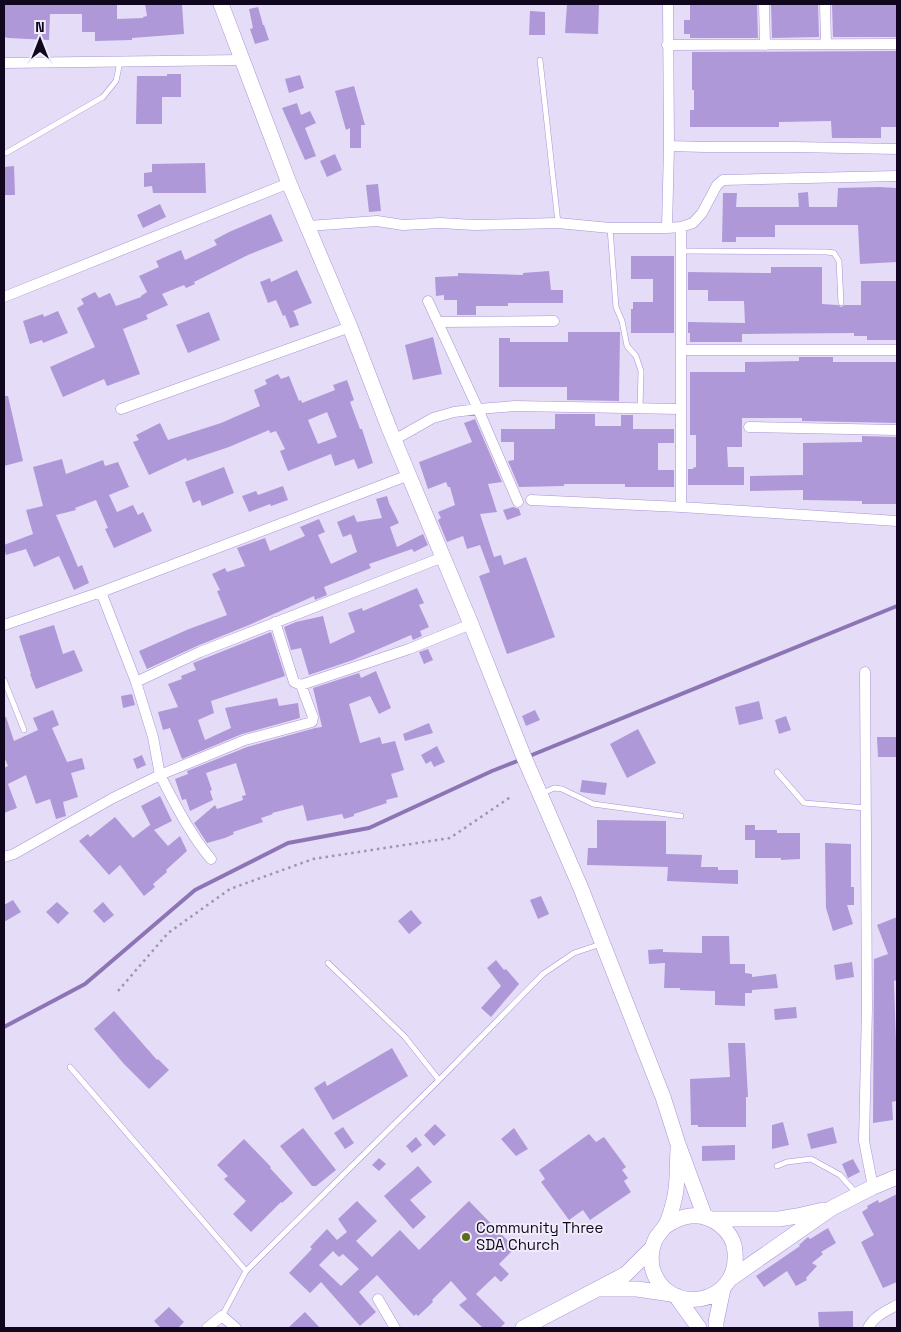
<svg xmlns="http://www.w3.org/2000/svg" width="901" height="1332" font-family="'Space Grotesk',sans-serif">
  <rect width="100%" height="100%" fill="#e5dcf8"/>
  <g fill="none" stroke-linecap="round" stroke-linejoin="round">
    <!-- stream -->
    <path stroke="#8d75b5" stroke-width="4" d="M527,757L897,606
      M4,1027L85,984L195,890L288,843L369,828L492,771L520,760"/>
  </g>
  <!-- building -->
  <path fill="#af98d8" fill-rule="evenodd" d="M4,4H117V19L143,18V17L147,16L145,4H182L184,34L132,38V40L95,41V32H82V14H50L49,40L8,38L4,37Z
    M567,4H599L598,34L565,33Z
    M690,4H757L758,38H690V34H684V20H690Z
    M771,4H818L819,37L772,38Z
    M832,4H897V37H833Z
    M258,7L263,25H264L269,40L255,44L250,29L253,28L249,9Z
    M530,11L545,12V35H529Z
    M897,51V127H881V138H832L831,121L779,122V127H690V110H694V90H692V52Z
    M167,74H181V97H162V124H136L137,76H167Z
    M300,75L304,88L289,93L285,79Z
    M354,86L365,125H361V148H350V128L346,130L335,91Z
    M297,103L301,115L310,111L316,123L305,128L316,156L305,160L282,108Z
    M335,154L342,170L327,177L320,161Z
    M205,163L206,193H153L152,186L144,187V173L152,172V164Z
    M14,166L15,195H4V167Z
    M378,184L381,211L369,212L366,185Z
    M879,187L897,188V262L860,264L858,225H775V237H736V242H722L723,193H737L736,207H799L798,193L808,192L809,207H837L838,188Z
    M160,204L166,217L143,228L137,215Z
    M271,214L283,241L248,255L194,282L195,284L186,288L184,285L162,294L168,305L146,315L148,319L123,329L140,374L107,386L104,379L63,397L50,367L95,347L77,308L84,304L81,299L95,292L99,298L110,293L116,306L141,297V296L147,292L139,276L159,267L156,261L181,250L185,260L217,245L214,240L229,232Z
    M631,256H674V333H631V309H633V302H653V279H631Z
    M771,267H822V304L837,305L841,307L845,305H861V281H897V340H867V336H854V333L742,334V342H690V333H688V322L745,323L744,301H708V290H688V272L771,273Z
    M297,270L312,303L293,311L295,314L299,325L290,328L285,315L283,316L276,300L268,303L260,282L270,278L271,282Z
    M549,271L551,290H563V303H508V306H476V315H457V300H444V295L436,296L435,277L458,276V273L523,275V273Z
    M58,311L68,333L43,343L42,340L30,344L23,321L43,314L44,317Z
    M209,312L220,340L188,353L176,325Z
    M568,332H620L619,401L567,400V387H499V338H510V342H568Z
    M433,337L442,374L413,380L405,345Z
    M799,357H833V362H897V423L802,421V418H742V447H727L728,467H744V485H688V469H693V468L696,467V435H690V372H745V362L799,361Z
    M278,374L281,379L289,376L299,401L301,400L302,403L335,390L333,385L347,380L354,400L350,402L360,429H362L373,463L358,469L354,459L335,466L331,454L288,471L280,451L285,449L276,431L270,433L269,430L229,447L187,461L186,458L149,475L133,442L139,440L136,435L160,423L168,440L221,423L260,406L254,390L267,384L265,380ZM327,412L337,437L318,444L308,420Z
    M4,396H8L23,461L4,466Z
    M555,414H595V426H621V415H633V429H674V443H658V470H674V487H625V484H564V486L519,487L508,461L514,460V442H501V429H555Z
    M475,419L502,482L488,484L497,512L480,514L494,557L501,555L504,565L526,557L555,637L507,654L479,576L490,572L480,545L467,549L463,536L447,542L438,520L441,518L438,512L455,505L450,487H448L446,482L428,489L419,462L472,442L464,423Z
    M862,436L897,437V504H862V501L803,500V490L750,491V476L803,475V443L862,442Z
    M62,459L66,474L103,460L105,466L118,462L129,487L109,495L117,512L133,505L138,515L143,512L152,531L114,548L105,529L108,528L96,500L75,508L76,510L56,515L78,567L82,565L89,583L74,590L59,556L34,567L26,549L6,555L4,548V545L33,534L26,510L43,506L33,467Z
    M224,467L234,493L202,506L200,500L193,503L185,482Z
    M283,486L288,500L271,506L270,504L249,512L242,496L256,491L258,495Z
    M387,496L389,503L399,523L390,527L397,547L423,534L428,545L414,552L412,549L369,564L371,568L324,587L327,595L315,600L314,596L249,625L197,646L147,669L139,651L189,629L227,615L217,591L220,590L212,574L225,568L227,572L245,566L237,548L265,538L270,551L305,536L300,527L319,519L325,532L318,535L331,564L357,552L351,534L343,537L337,522L354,515L357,522L382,518L376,499Z
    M513,507L519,509L521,515L507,520L503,510Z
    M417,588L424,603L419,605L429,627L420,631L422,636L413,640L411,635L353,660L309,675L301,648L291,650L284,627L296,622L323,616L330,644L355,632L348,613L362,608L363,611Z
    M54,625L63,654L74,650L83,671L36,689L30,674H31L19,636Z
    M271,632L285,676L211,701L214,713L198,720L205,740L231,728L225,708L277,698L279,706L298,703L300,718L242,734L182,759L170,728L163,730L158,712L178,707L168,684L182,679L181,676L196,670L193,663Z
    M428,649L433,660L424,664L419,652Z
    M376,671L391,708L379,714L370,696L349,704L360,743L380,737L382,744L395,741L404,770L391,774L398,797L386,800L387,803L354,814V816L344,819L342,814L307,821L303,805L272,813L273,814L261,818L263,822L233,832L234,834L225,838L207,843L194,823L215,805L217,809L243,800L242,796L246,795L236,763L206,773L212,790L210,791L213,800L190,811L186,799L182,800L175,779L188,774L187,771L247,747L315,728L322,727L313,688L359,673L361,678Z
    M132,694L135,705L123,708L121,696Z
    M759,701L763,719L739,725L735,707Z
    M53,710L59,725L52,728L67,762L82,758L85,769L71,773L78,797L63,802L66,816L56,819L50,799L36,804L26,775L8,784L17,808L4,813V768L8,766L4,757V717H6L14,741L38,730L33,718Z
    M535,710L540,720L526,726L522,716Z
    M786,716L791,730L779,734L775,720Z
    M429,723L433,733L405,741L403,734Z
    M638,729L656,763L627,778L610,744Z
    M877,737H896L897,757H878Z
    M437,746L445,762L434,767L431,761L426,764L421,755Z
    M142,755L146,765L137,769L133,759Z
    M582,780L607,783L605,795L580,792Z
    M160,796L172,821L154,830L168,846L180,836L187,851L166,870L167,872L153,884L155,887L144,896L120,865L109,875L79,841L88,834L90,837L115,817L133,838L150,825L151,826L141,806Z
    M597,820L666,821V854L702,855L701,867H718V870H738V884L667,881L668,867L587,865L588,848H597Z
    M745,825H755V830H777V833H800V859L781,860V858H755V840H745Z
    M825,843L851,844V887H854V905H847L853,924L833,931L826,908Z
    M541,896L549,914L538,919L530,900Z
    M13,900L21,912L4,922V905Z
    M57,902L69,913L58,924L46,912Z
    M103,902L114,915L104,923L93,911Z
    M411,910L422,923L409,934L398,921Z
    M897,917V980L894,981L896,1044H897V1070H896V1101L892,1102L893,1120L873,1123L874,959L888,954L877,925Z
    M702,936H729L730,964H745V973L752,974V977L776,974L778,988L752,990V993H745V1006L715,1005V991L680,990V988H664L665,963L649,964L648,950L663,949V952L702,953Z
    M496,960L504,970L506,969L519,984L491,1017L481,1008L501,986L487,968Z
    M852,962L854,977L836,980L834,965Z
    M796,1007L797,1018L775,1020L774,1009Z
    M114,1011L157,1060L158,1059L169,1070L149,1089L124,1064L94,1029Z
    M728,1043H745L748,1097H746V1127H698V1125H691L690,1079L730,1077Z
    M392,1048L408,1076L333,1120L314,1088L325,1081L327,1086Z
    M783,1122L789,1145L772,1149V1125Z
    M435,1124L446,1135L434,1146L424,1135Z
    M343,1127L354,1143L345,1149L334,1133Z
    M833,1127L837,1143L811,1149L807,1134Z
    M303,1128L336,1170L316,1186H312L280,1146Z
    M514,1128L528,1149L516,1156L501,1139Z
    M589,1134L596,1142L604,1137L626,1167L622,1170L628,1178L624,1181L631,1192L590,1220L583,1210L569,1220L541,1182L545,1179L539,1170Z
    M416,1137L422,1145L412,1153L406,1146Z
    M244,1139L271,1167L270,1168L293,1193L282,1203L281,1202L251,1232L233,1214L246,1201L224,1179L228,1176L217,1165Z
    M735,1145V1160L702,1161V1146Z
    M379,1158L386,1164L379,1171L372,1165Z
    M853,1159L860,1172L848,1178L842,1164Z
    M418,1166L432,1182L410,1200L426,1217L413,1229L384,1196Z
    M897,1194V1282L883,1288L861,1242L874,1235L862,1212L868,1208L867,1206L878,1200L879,1203Z
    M357,1201L377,1221L356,1241L372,1257L400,1230L419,1250L469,1201L515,1248L499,1264L509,1274L501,1282L495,1276L476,1294L505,1323L500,1328H483L459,1305L467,1299L451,1281L432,1300L433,1302L418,1316L416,1314L414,1316L377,1275L359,1292L376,1312L360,1326L321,1282L310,1293L289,1273L312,1249L310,1247L327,1229L337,1240L347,1232L338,1219ZM333,1251L339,1257L343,1254L359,1269L341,1286L319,1265Z
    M828,1228L836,1243L821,1252L823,1254L812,1263L817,1266L806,1278L807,1280L796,1286L787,1271L764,1287L756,1276L800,1246L799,1245L808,1237L810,1239Z
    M169,1307L184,1322L178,1328H161L154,1321Z
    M853,1311V1328H819L818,1312Z
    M305,1312L320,1328H288Z"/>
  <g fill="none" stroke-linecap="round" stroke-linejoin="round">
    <!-- lane casing -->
    <g stroke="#aa93d3" stroke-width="6">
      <path id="lane" d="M540,60L558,223
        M6,153L103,97L116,81L120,62
        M610,228L616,307L622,321L627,346L636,356L641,371L640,408
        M681,251L827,252L834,253L839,261L841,303
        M4,680L24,730
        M777,772L804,803L866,808
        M543,793L554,788L562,789L593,804L681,816
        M328,963L405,1037L439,1080
        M70,1067L246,1271
        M777,1166L787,1162L811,1159L840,1175L856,1193
        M222,1316L246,1271L439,1080L543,974L574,953L601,944"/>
    </g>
    <!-- street casing -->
    <g stroke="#aa93d3" stroke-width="11">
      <path id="street" d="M764,4L765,45
        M825,4L826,44
        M667,45L897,44
        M4,63L242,60
        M669,146L705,147H794L897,149
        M308,226L377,221L403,225L440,223L474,225L558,223L610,228H667L681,227L693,223L702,213L717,185L723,180L897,176
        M667,228L669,146L668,4
        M4,297L289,183
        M428,301L478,409L518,502
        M438,322L554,321
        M681,350H897
        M121,409L350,327
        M749,427L897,430
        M394,440L433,418L454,412L478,409L515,406L680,409
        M531,500L681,507L897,521
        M681,507V227
        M275,622L294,682L301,685L409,649L471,624
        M4,625L101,592L409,475
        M865,672L867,1008L864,1141L873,1187
        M136,682L200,652L443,557
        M4,857L14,854L113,798L160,775L153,737L136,682L101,592
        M211,859C190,834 175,804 160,775L245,740L312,722L313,717L301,685
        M378,1299L395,1328
        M207,1328L222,1316L236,1328
        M868,1328C874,1316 886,1311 897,1305"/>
    </g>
    <!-- secondary casing -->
    <g stroke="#aa93d3" stroke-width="16">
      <path id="secondary" d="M221,4L289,183L350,327L389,428L471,624L523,755L580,886L663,1097L678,1144L705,1217
        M712,1219H779L797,1216L823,1210
        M666,1226C673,1221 681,1217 690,1216C711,1213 734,1231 735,1252C740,1306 665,1318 652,1267C650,1256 652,1242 659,1234C661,1231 664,1228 666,1225C670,1217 673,1205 675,1196C678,1181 677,1165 678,1150
        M730,1279L832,1208L873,1187L897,1177
        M599,1289H637L671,1294
        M676,1296L699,1328
        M523,1328L626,1274L652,1248
        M716,1328V1322L723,1289"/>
    </g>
    <!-- path -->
    <path stroke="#9e95b0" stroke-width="2.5" stroke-dasharray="2.5 4" stroke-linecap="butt" d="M118,991L168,933L230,889L313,859L450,838L512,796"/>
    <!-- lane -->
    <use href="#lane" stroke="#fff" stroke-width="5"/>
    <!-- street -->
    <use href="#street" stroke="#fff" stroke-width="10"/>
    <!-- secondary -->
    <use href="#secondary" stroke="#fff" stroke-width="15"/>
  </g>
  <!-- markers -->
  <circle fill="#5b6d19" stroke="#f0ecfa" stroke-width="2" cx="466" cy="1237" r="5"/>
  <g text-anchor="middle" stroke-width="4" stroke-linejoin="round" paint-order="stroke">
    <!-- poi labels -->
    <g font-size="15" fill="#10071e" stroke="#f0ecfa" text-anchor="start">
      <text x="476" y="1233">Community Three<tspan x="476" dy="17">SDA Church</tspan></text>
    </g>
  </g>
  <!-- border -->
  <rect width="901" height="1332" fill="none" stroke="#10071e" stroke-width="10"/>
  <!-- north arrow -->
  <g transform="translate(40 40)" stroke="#f0ecfa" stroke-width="4" paint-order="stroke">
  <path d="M0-4L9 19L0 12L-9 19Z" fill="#10071e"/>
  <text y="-8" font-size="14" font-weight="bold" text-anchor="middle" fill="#10071e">N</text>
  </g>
</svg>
